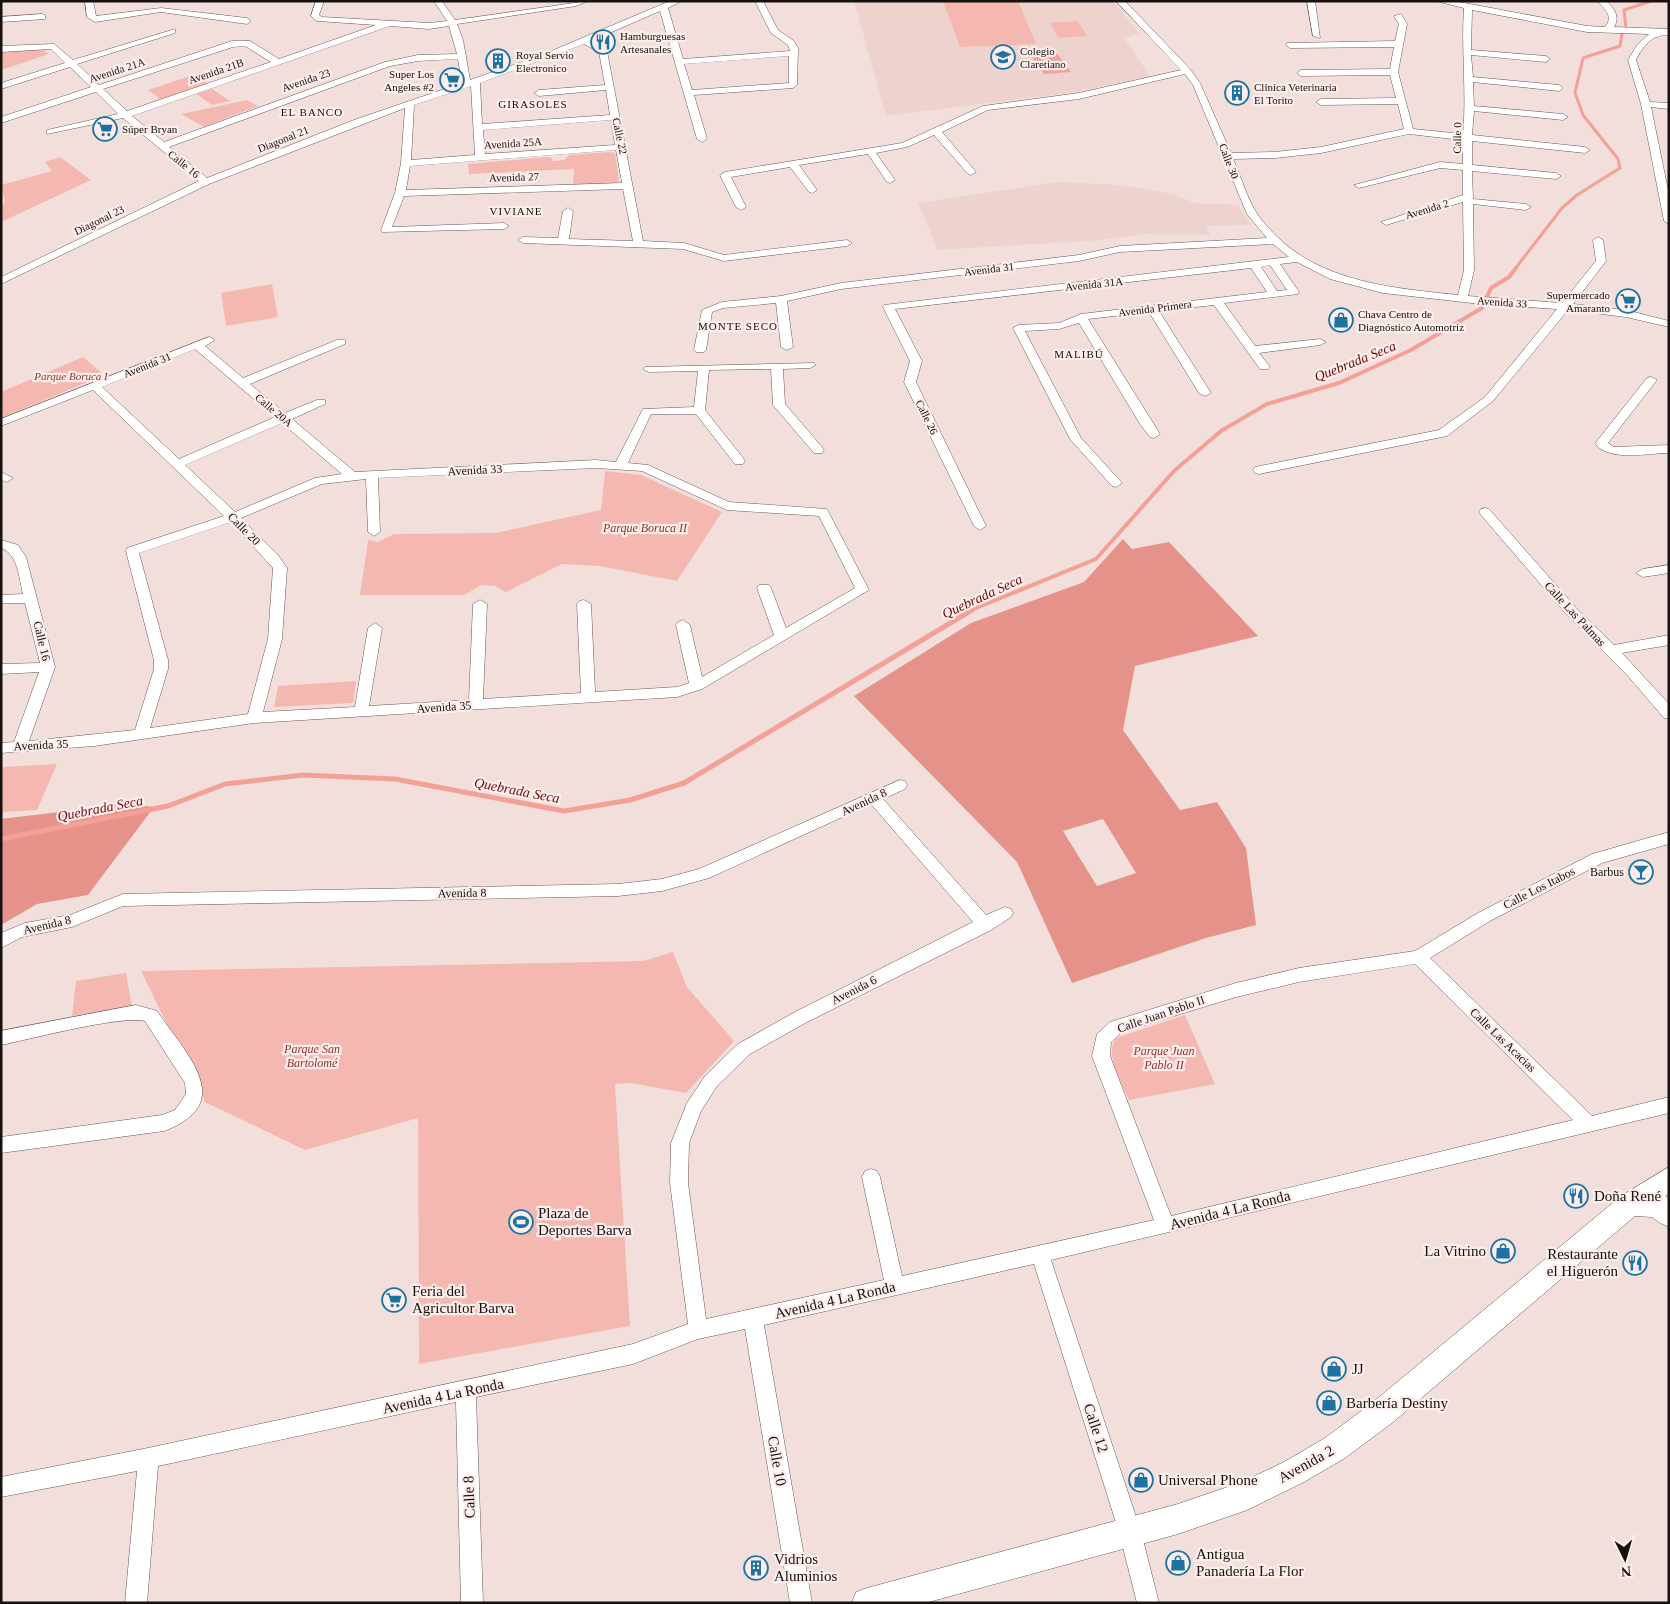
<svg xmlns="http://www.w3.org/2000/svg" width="1670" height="1604" font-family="Georgia,serif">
  <rect width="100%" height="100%" fill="#f2dfdc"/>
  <!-- built -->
  <path fill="#edd2ce" d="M854,1H1113L1139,33L1124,38L1150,76L1076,92L886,116Z
    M1058,182L1118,185L1173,194L1194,203L1238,205L1251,225L1206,226L1210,235L1142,234L1102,240L938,250L918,203Z"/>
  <!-- green -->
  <path fill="#f5b8b1" d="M943,1H1018L1036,44L960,47Z
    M1078,21L1087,36L1058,38L1050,23Z
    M42,49L49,54L1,70V52Z
    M193,75L209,84L162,100L148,90Z
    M212,89L230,101L212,105L196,94Z
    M247,100L258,106L204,127L181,114Z
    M609,152L615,153L619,181L615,184L573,185L574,169L469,174L468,164L546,157L552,158V161L564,160L569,155Z
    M60,157L91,180L1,222V208L5,201L1,185L52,171L45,162Z
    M272,284L278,317L226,326L221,293Z
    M83,357L104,375L1,418V392Z
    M605,471L641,475L722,512L677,581L600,566L562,564L506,592L495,586L482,585L464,595H360L368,540L378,542L394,534L496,533L601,510Z
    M356,681L353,703L274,707L278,686Z
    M57,764L37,810L1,812V767Z
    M673,952L687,987L734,1041L686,1093L631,1083L615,1084L630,1326L419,1364L418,1118L305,1150L205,1102L141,971L643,961Z
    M126,973L132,1007L72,1016L76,981Z
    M1185,1015L1215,1084L1129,1100C1122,1083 1104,1055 1116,1038Z"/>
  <!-- forest -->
  <path fill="#e5938a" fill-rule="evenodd" d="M1123,539L1132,549L1169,542L1258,636L1135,666L1123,730L1180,810L1217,802L1246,848L1256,925L1206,938L1072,983L1017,862L854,696L971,623L1084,582ZM1103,819L1136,873L1097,886L1063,831Z
    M126,804L154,807L88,895L37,904L1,925V819Z"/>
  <!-- water -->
  <path fill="#f3a096" d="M1056,52L1071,72L1044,74L1030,54Z"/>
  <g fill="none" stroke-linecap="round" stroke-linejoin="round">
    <!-- stream-far2 -->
    <path stroke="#f3a096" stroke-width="3" d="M1515,269L1562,208L1577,195L1620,168L1618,159L1583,115L1575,93L1583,58L1620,46L1622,34L1626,28L1624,10L1651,1"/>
    <!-- stream-far1 -->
    <path stroke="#f3a096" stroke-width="4" d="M969,611L1096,559L1174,471L1221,431L1267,404L1339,383L1411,350L1482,308L1491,288L1509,277L1516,268"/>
    <!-- stream -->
    <path stroke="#f3a096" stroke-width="5" d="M1,839L168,806L225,784L303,775L395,779L564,811L630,800L684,783L972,610"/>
    <!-- street casing -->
    <g stroke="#685856" stroke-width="1">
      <path id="street" d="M85,1H93L96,16L161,8L247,18L251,21L247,24L161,12L95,22L87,17Z
        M316,1H324L319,15L322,17L429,23L447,21L434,1H442L455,20L588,1L576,6L457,24L463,40L470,80L542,55L670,1H682L668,8L683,59L790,51L788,45L771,33L755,1H763L778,30L794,41L798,48L797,85L793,88L694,95L707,139L702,142L697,139L660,11L591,41L607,51L643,241L684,243L724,255L847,240L852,243L847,246L724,261L683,249L523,243L518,240L523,237L558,238L563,211L568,208L573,211L569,239L633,241L623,189L404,196L392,227L504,223L509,226L504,229L382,232L381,230L395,193L401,163L405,108L209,184L1,284V277L199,181L123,118L47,134V130L118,114L96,92L1,123V117L91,87L70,67L1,89V83L65,63L51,49L1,52V46L54,44L73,60L175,29V33L77,64L99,85L232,41H250L279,59L376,25L317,21L311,16ZM390,26L429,29L449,26L457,54L418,55L385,62L164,142L132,116ZM584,44L599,52L605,85L539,90L534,93L539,96L606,90L610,115L482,124L480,83ZM245,46L271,62L127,111L103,89L233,47ZM789,56V83L692,90L684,64ZM458,59L462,83L354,120L207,178L169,147L390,66L418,61ZM471,86L475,155L411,160L414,105ZM611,120L615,145L485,154L483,130ZM616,150L622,183L406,190L410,166Z
        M1116,1H1125L1190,69L1200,83L1231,153L1275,152L1321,147L1404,129L1398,104L1321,105L1316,102L1321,99L1396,98L1390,75L1301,76L1297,73L1301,70L1390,69L1394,47L1290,48L1286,45L1287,43L1395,41L1399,24L1394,16L1401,14L1407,24L1398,72L1413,129L1463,134C1467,92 1461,50 1464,8L1436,1H1454L1587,26L1605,27C1614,16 1605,9 1597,1H1606C1615,9 1620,17 1614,27L1669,29V35C1652,34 1643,46 1636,60L1650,102L1669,103V109L1651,107L1669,195V224L1664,221L1641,104L1628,60L1637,45L1649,34L1587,32L1472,10L1471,50L1546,56L1550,59L1546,62L1471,55L1473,77L1559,85L1563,88L1559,91L1473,82L1474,106L1563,114L1568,117L1563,120L1474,111L1472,135L1585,147L1590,150L1585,153L1472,141V165L1556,173L1561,176L1556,179L1472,171L1473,199L1526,204L1531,207L1526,210L1473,204L1474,270L1468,296L1562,303L1596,261L1593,240L1598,237L1603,240L1606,261L1573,304L1626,310L1669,321V327L1626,317L1568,310L1493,401L1447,436L1259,474L1255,473L1253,470L1255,467L1439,430L1485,397L1557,309L1481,304L1383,293L1330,279L1297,262L1280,264L1299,292L1298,294L1224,303L1255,346L1320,339L1326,342L1320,345L1259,353L1270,367L1268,369H1260L1214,305L1159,311L1211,393L1205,396L1199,393L1149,312L1088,319L1160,434L1154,438L1150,437L1140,424L1079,323L1059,329L1025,331L1081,438L1122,483L1116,487L1112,486L1070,439L1013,328L1018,325L1059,323L1081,314L1267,292L1251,268L895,309L922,361L916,382L986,526L980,530L974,526L904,382L910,361L883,307L884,305L1289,257L1273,244L1120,252L1079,261L841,289L787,301L793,347L787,350L781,347L776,303L723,308L712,312L706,350L704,352H696L694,350L702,310L722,302L781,296L841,283L1079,255L1120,246L1267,238L1247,214L1193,85L1185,74L1079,99L988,110L942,132L976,172L971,175L968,174L934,135L907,147L876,153L895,180L890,183L887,182L868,154L799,165L817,190L812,193L809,192L790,167L731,177L746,207L741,210L736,207L720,175L725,172L902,143L983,106L1079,93L1181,70ZM1409,134L1462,140L1463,164L1440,162L1354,185L1359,188L1440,168L1463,170V195L1381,222L1386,225L1463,202L1464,270L1458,295C1383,287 1306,281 1258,215C1247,199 1241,176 1233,159L1275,158L1321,153ZM1270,265L1287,290L1277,291L1261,267Z
        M1307,1H1315L1320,38L1313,36Z
        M42,14L45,15V19L1,22V17Z
        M209,337L215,340L205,346L243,378L337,340H345V344L250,384L285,413L317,400H325V404L292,419L355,472L596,460L616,462L643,409L694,407L698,371L649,372L643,369L645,367L814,363L816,365L810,368L783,369L785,404L822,447L824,450L822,453H814L773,405L771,369L709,370L705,410L743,458L745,461L743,464H735L696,414H651L628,463L648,465L729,502L827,509L869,590L702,689L677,697L254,723L94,746L1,753V743L14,742L39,672L1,674V664L40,663L25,603H1V595L23,594C19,578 18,554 1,548V540L18,545L26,557L55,667L29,741L135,730L154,669V660L126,551L127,548L224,516L93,390L1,426V419ZM195,349L275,417L179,459L102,387ZM282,423L342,474L315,478L235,512L185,465ZM596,468L642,471L727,510L819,516L855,588L786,628L771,588L769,585H759L757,588L774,635L702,677L690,625L683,620L678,622L676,625L689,683L677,687L595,692L591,604L584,600L579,601L577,604L581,693L483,699L487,604L480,600L473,604L469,700L369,706L382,628L375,623L368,628L355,707L263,712L282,639L287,568L278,555L241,518L322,484L366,479L368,532L374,536L380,532L378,478ZM231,522L273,568L268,639L248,714L150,728L168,669V660L139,553Z
        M1651,377L1657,380L1608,443L1614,447L1669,445V453C1647,453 1611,462 1595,444L1597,441L1647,378Z
        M1,472L13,478L7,482L1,480Z
        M1485,508L1489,509L1577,609L1614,645L1669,635V645L1622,653L1669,704V719L1664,718L1628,676L1567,615L1481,515L1479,512L1481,509Z
        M1669,565V573L1643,577L1636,573L1643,569Z
        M900,780L905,781L907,785L905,789L883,799L986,915L1005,907L1011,909L1013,913L1011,917L991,930L807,1022L750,1054L717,1086L701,1111L689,1143L688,1183L706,1319L884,1280L862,1177L865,1171L871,1169L877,1171L880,1177L902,1276L1154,1220L1092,1056L1097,1034L1110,1022L1236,983L1299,968L1415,951L1478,913L1592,854L1669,832V844L1602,863L1490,921L1430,958L1592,1116L1669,1097V1113L1051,1260L1141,1532L1159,1603H1137L1119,1532L1034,1264L764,1325L812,1603H790L745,1329L698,1339L633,1364L476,1397L483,1603H461L456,1402L158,1466L147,1603H125L137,1471L1,1497V1477L148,1448L633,1344L688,1324L670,1183L671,1143L687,1103L705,1076L738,1044L795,1012L973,922L871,804L709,878L662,891L618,896L123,906L72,927L22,937L1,948V933L25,923L70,915L123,894L618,884L662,879L699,869ZM1415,964L1573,1120L1171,1216L1110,1056L1111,1042L1122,1032L1236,997L1299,982Z
        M136,1005L157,1011C185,1053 239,1103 164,1131L1,1153V1137L162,1115L175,1110L186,1094L185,1083L145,1021C121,1015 31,1039 1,1045V1031Z"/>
    </g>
    <!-- secondary casing -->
    <g stroke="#685856" stroke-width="1">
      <path id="secondary" d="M1669,1167V1193L1665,1196L1669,1198V1227L1660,1223L1652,1217L1635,1216L1392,1423L1345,1458L1304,1482L1247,1510L1178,1534L925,1603H852L856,1592L867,1588L1178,1504L1242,1482L1284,1462L1325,1438L1372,1403L1621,1196Z"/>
    </g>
    <!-- street -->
    <use href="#street" fill="#fff" fill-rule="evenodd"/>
    <!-- secondary -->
    <use href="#secondary" fill="#fff" fill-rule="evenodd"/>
  </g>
  <!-- icons -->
  <defs>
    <g id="restaurant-ring" transform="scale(1.25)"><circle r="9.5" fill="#fdedeb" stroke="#1c73a3" stroke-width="1.5"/><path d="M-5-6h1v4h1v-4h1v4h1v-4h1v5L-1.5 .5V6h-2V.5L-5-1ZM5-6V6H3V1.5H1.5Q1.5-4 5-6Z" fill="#1c73a3"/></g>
    <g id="school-ring" transform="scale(1.25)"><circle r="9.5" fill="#fdedeb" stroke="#1c73a3" stroke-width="1.5"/><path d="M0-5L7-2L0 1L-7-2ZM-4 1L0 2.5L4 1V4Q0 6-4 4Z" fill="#1c73a3"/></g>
    <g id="building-ring" transform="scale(1.25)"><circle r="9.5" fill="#fdedeb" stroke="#1c73a3" stroke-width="1.5"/><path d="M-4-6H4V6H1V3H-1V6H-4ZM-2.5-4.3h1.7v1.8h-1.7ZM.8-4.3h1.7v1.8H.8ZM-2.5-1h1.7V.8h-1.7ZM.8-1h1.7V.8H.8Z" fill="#1c73a3"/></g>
    <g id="supermarket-ring" transform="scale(1.25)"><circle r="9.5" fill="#fdedeb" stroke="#1c73a3" stroke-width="1.5"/><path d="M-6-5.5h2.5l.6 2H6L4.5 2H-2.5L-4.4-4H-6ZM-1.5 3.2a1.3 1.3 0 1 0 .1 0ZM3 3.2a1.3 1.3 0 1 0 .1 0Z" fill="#1c73a3"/></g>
    <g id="shop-ring" transform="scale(1.25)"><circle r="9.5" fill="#fdedeb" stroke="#1c73a3" stroke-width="1.5"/><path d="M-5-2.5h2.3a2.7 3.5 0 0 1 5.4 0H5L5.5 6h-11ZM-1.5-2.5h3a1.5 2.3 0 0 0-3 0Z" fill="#1c73a3"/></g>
    <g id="bar-ring" transform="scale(1.25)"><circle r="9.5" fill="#fdedeb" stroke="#1c73a3" stroke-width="1.5"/><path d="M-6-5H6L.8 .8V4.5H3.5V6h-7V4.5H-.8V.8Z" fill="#1c73a3"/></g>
    <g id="stadium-ring" transform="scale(1.25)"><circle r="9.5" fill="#fdedeb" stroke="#1c73a3" stroke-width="1.5"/><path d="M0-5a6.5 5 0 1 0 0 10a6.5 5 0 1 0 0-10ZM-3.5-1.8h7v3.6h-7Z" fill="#1c73a3"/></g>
  </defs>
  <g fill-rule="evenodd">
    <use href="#restaurant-ring" x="603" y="42"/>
    <use href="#school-ring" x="1003" y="57"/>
    <use href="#building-ring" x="498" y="61"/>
    <use href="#supermarket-ring" x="452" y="80"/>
    <use href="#building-ring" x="1237" y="93"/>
    <use href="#supermarket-ring" x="105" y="129"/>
    <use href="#supermarket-ring" x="1628" y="301"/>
    <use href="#shop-ring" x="1341" y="320"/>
    <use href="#bar-ring" x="1641" y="872"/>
    <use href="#restaurant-ring" x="1576" y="1196"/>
    <use href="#stadium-ring" x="521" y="1222"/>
    <use href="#shop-ring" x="1503" y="1251"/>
    <use href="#restaurant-ring" x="1635" y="1263"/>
    <use href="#supermarket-ring" x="394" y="1300"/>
    <use href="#shop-ring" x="1334" y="1369"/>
    <use href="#shop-ring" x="1329" y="1403"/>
    <use href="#shop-ring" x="1141" y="1480"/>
    <use href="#shop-ring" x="1178" y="1563"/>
    <use href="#building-ring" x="756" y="1568"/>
  </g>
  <g text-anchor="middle" stroke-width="4.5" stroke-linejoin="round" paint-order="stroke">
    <!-- far-poi labels -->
    <g font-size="11" fill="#16100f" stroke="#fdedeb" text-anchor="start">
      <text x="620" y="40">Hamburguesas<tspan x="620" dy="13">Artesanales</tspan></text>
      <text x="1020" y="55">Colegio<tspan x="1020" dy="13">Claretiano</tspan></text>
      <text x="516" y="59">Royal Servio<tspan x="516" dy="13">Electronico</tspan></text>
      <text x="434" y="78" text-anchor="end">Super Los<tspan x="434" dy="13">Angeles #2</tspan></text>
      <text x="1254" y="91">Clínica Veterinaria<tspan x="1254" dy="13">El Torito</tspan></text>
      <text x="122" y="133">Súper Bryan</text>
      <text x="1610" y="299" text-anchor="end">Supermercado<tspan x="1610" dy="13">Amaranto</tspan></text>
      <text x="1358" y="318">Chava Centro de<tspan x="1358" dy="13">Diagnóstico Automotriz</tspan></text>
    </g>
    <!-- far-street labels -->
    <g font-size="11" fill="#16100f" stroke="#fdedeb">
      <text transform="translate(117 70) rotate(-18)" y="4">Avenida 21A</text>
      <text transform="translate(216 71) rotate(-19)" y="4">Avenida 21B</text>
      <text transform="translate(306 80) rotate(-19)" y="4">Avenida 23</text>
      <text transform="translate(620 136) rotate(78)" y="4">Calle 22</text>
      <text transform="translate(1457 138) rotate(-89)" y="4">Calle 0</text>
      <text transform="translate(283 139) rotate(-22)" y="4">Diagonal 21</text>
      <text transform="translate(513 143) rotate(-4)" y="4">Avenida 25A</text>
      <text transform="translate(1229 161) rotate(69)" y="4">Calle 30</text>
      <text transform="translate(184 164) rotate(39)" y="4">Calle 16</text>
      <text transform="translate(514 177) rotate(-2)" y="4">Avenida 27</text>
      <text transform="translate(1427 209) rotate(-17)" y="4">Avenida 2</text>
      <text transform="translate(99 220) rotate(-26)" y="4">Diagonal 23</text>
      <text transform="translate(989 269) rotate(-7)" y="4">Avenida 31</text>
      <text transform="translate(1094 284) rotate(-6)" y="4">Avenida 31A</text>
      <text transform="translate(1502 302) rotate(4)" y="4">Avenida 33</text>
      <text transform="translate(1155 308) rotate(-7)" y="4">Avenida Primera</text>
      <text transform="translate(147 365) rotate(-22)" y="4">Avenida 31</text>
      <text transform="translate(274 410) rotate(40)" y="4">Calle 20A</text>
      <text transform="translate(927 417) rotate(64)" y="4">Calle 26</text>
    </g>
    <!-- far-neighbourhood labels -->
    <g font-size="11" letter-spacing="1" fill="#16100f" stroke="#fdedeb">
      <text x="533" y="108">GIRASOLES</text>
      <text x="312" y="116">EL BANCO</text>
      <text x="516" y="215">VIVIANE</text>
      <text x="738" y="330">MONTE SECO</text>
      <text x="1079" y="358">MALIBÚ</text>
    </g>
    <!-- far-park labels -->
    <g font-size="11" font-style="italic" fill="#90302b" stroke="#fdedeb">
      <text x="71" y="380">Parque Boruca I</text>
    </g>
    <!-- street labels -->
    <g font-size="12" fill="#16100f" stroke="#fdedeb">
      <text transform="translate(475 470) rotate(-3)" y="4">Avenida 33</text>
      <text transform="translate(244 529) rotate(45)" y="4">Calle 20</text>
      <text transform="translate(1575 614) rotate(47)" y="4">Calle Las Palmas</text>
      <text transform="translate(42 641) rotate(77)" y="4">Calle 16</text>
      <text transform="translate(444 707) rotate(-4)" y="4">Avenida 35</text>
      <text transform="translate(41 745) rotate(-3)" y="4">Avenida 35</text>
      <text transform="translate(864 802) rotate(-25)" y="4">Avenida 8</text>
      <text transform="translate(1539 888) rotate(-27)" y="4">Calle Los Itabos</text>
      <text transform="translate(462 893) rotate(-1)" y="4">Avenida 8</text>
      <text transform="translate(47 925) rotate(-13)" y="4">Avenida 8</text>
      <text transform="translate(854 990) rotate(-27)" y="4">Avenida 6</text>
      <text transform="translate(1161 1014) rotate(-19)" y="4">Calle Juan Pablo II</text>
      <text transform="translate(1503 1040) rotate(44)" y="4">Calle Las Acacias</text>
    </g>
    <!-- park labels -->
    <g font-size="12" font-style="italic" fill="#90302b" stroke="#fdedeb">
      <text x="645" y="532">Parque Boruca II</text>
      <text x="312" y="1053">Parque San<tspan x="312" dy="14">Bartolomé</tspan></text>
      <text x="1164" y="1055">Parque Juan<tspan x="1164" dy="14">Pablo II</tspan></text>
    </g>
    <!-- poi labels -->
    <g font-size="12" fill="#16100f" stroke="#fdedeb" text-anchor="end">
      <text x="1624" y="876">Barbus</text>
    </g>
    <!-- water labels -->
    <g font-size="14" font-style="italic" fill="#6c080b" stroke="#fdedeb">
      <text transform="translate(1355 361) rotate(-22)" y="5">Quebrada Seca</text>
      <text transform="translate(982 596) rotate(-25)" y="5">Quebrada Seca</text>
      <text transform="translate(517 790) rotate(11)" y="5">Quebrada Seca</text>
      <text transform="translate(100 808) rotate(-11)" y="5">Quebrada Seca</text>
    </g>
    <!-- near-poi labels -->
    <g font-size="15" fill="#16100f" stroke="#fdedeb" text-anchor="start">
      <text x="1594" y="1201">Doña René</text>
      <text x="538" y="1218">Plaza de<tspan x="538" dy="17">Deportes Barva</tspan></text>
      <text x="1486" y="1256" text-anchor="end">La Vitrino</text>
      <text x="1618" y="1259" text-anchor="end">Restaurante<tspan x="1618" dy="17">el Higuerón</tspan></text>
      <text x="412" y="1296">Feria del<tspan x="412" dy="17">Agricultor Barva</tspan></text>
      <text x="1352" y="1374">JJ</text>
      <text x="1346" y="1408">Barbería Destiny</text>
      <text x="1158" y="1485">Universal Phone</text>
      <text x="1196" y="1559">Antigua<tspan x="1196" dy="17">Panadería La Flor</tspan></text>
      <text x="774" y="1564">Vidrios<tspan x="774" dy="17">Aluminios</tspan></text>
    </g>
    <!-- near-street labels -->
    <g font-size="15" fill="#16100f" stroke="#fdedeb">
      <text transform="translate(1230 1210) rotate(-14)" y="5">Avenida 4 La Ronda</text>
      <text transform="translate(835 1300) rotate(-13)" y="5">Avenida 4 La Ronda</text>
      <text transform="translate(443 1396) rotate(-12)" y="5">Avenida 4 La Ronda</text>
      <text transform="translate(1096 1428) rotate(72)" y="5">Calle 12</text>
      <text transform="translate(777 1461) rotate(80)" y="5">Calle 10</text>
      <text transform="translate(1306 1464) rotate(-29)" y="5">Avenida 2</text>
      <text transform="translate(469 1497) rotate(-92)" y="5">Calle 8</text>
    </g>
  </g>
  <!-- border -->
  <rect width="1670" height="1604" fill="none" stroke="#16100f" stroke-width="5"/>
  <!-- north arrow -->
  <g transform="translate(1625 1559) rotate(175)" stroke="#fdedeb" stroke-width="4" paint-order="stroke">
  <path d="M0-4L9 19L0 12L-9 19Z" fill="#16100f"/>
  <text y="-8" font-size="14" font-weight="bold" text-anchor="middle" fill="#16100f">N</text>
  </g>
</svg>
